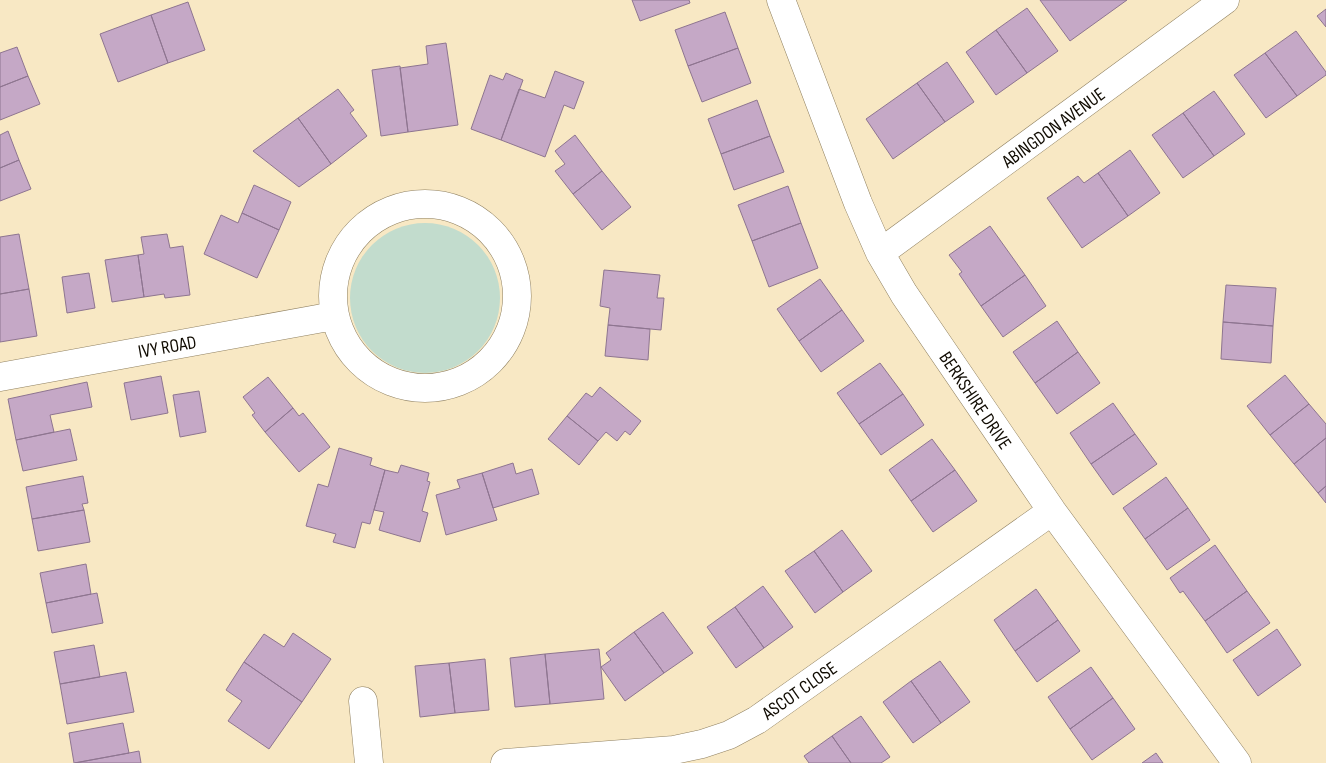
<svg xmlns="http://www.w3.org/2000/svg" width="1326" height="763" font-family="'Sofia Sans Condensed',sans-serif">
  <rect width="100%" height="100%" fill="#f8e8c4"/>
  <!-- green -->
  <path fill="#c2dccd" d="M350 298a75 75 0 1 1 150 0a75 75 0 1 1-150 0Z"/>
  <!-- building -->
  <path fill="#c5a8c6" stroke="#8e7590" d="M632,0H689L690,3L640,21Z
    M1040,0H1127L1070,41Z
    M188,2L205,50L168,63L151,15Z
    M1027,8L1058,51L1027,73L996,30Z
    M1326,9V27L1317,16Z
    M725,12L738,48L688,66L675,30Z
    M151,15L168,63L118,82L100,34Z
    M996,30L1027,73L996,95L966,52Z
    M1296,31L1326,72V75L1297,96L1265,53Z
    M446,43L458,125L408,132L400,68L428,64L426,46Z
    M17,47L28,76L0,87V53Z
    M738,48L751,83L702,102L688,66Z
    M1265,53L1297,96L1266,118L1234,75Z
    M947,62L974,102L945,122L917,83Z
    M400,66L408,132L381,136L372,70Z
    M555,71L584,82L574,109L564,105L545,157L501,140L519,89L545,98Z
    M506,73L523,80L501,140L471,129L490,75L503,80Z
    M28,76L40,104L0,120V87Z
    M917,83L945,122L893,159L866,119Z
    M338,89L354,110L350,113L367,136L331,164L298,118Z
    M1214,91L1245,134L1214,156L1183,113Z
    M757,100L770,136L721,154L708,119Z
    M1183,113L1214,156L1183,178L1152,135Z
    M298,118L331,164L299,187L253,151Z
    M8,131L19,160L0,168V135Z
    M575,135L602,171L573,194L555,171L565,164L555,151Z
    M770,136L784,172L734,190L721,154Z
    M1130,150L1160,193L1128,216L1098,173Z
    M19,160L31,189L0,201V168Z
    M602,171L631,207L602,230L573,194Z
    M1098,173L1128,216L1082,248L1047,198L1078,176L1084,183Z
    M254,185L291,202L279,230L242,213Z
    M788,186L801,223L752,241L738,205Z
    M242,213L279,230L257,278L204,254L221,215L238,223Z
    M801,223L818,268L769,287L752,241Z
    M990,226L1025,275L981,306L959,274L962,272L949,255Z
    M19,234L29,289L0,294V237Z
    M167,234L170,248L183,246L190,295L165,298L164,294L144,297L138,255L144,254L141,237Z
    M138,255L144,297L112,302L105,260Z
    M604,270L660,275L657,298H664L661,330L608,325L610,308L600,306Z
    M89,273L95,308L67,313L62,277Z
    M1025,275L1046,306L1003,337L981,306Z
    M820,279L842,310L799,341L777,309Z
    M1226,285L1276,288L1273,326L1223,322Z
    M29,289L37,336L0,342V294Z
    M842,310L864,341L821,372L799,341Z
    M1057,321L1078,352L1035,383L1013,352Z
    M1223,322L1273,326L1271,363L1221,359Z
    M608,325L650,329L648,360L605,356Z
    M1078,352L1100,383L1057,414L1035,383Z
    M880,363L903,394L859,424L837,393Z
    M1285,375L1309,404L1270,435L1247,406Z
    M161,376L168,413L131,420L124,383Z
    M268,377L293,408L265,432L252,415L255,413L243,397Z
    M87,382L92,407L50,415L54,432L16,440L8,399Z
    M600,387L641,421L630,435L625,431L617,441L606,432L598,441L567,416L586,393L592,397Z
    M199,391L206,432L180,437L173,395Z
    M903,394L924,425L881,455L859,424Z
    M1113,403L1135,434L1091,464L1070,433Z
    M1309,404L1326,424V438L1294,464L1270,435Z
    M293,408L299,416L303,413L330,447L299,472L265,432Z
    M567,416L598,441L579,465L548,439Z
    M70,429L77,460L23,471L16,440Z
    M1135,434L1157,464L1113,495L1091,464Z
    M1326,438V486L1318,493L1294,464Z
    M932,439L955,470L911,501L889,470Z
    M339,448L372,458L370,465L385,470L370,524L362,522L355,548L333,542L336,534L306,526L318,484L328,487Z
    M513,463L516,474L532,469L539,494L493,508L482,473Z
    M401,465L429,473L427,481L430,482L422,511L428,513L420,542L379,530L384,512L374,510L385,470L398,473Z
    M955,470L977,501L933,532L911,501Z
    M482,473L497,520L446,535L436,495L460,488L457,480Z
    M83,476L88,503L82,504L84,510L32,519L26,487Z
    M1166,477L1188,508L1145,539L1123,508Z
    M1326,486V503L1318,493Z
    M1188,508L1210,540L1167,570L1145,539Z
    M84,510L90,542L38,551L32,519Z
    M842,530L872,571L843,592L814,551Z
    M1215,545L1247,591L1205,621L1183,591L1180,593L1170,578Z
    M814,551L843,592L815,613L785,571Z
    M86,564L91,594L46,603L40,573Z
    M763,586L793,627L764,648L735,607Z
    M1036,589L1058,620L1015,651L994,620Z
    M1247,591L1270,623L1227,653L1205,621Z
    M97,593L103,623L52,633L46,603Z
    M735,607L764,648L736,668L707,627Z
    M663,612L693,653L664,673L634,632Z
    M1058,620L1080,651L1037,682L1015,651Z
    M1277,629L1301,665L1258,696L1233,660Z
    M634,632L664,673L625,701L601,667L611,660L606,653Z
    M293,633L331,659L302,702L244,662L264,634L284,647Z
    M94,645L100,677L60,684L54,652Z
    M599,649L604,699L550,704L545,654Z
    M545,654L550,704L515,707L510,658Z
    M485,659L489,710L455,713L449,663Z
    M940,661L970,702L941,723L911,681Z
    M244,662L302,702L269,749L228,721L242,701L226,690Z
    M449,663L455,713L420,717L415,666Z
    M1091,667L1113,698L1070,729L1048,697Z
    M126,672L134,712L67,724L60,684Z
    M911,681L941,723L913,743L883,702Z
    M1113,698L1135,729L1092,760L1070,729Z
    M861,716L890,757L881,763H851L832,736Z
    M123,723L129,753L74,763L69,733Z
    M832,736L851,763H809L804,756Z
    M139,751L141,763H75L129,753Z
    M1156,753L1163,763H1142Z"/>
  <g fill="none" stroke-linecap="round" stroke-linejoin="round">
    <!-- street casing -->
    <g stroke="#908161" stroke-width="29">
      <path id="street" d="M781,0L858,203L880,253L904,294L1052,511L1237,763
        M333 296a92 92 0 1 1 184 0a92 92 0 1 1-184 0Z
        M880,253L1225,0
        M0,377L334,316
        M363,701L369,763
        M505,763L674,750L702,744L729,735L757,720L1052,511"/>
    </g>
    <!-- street -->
    <use href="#street" stroke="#fff" stroke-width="28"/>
  </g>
  <g text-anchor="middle" stroke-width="5" stroke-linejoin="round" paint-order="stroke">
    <!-- street labels -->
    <g font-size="19" fill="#100b02" stroke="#fff">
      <text transform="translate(1053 127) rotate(-36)" y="7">ABINGDON AVENUE</text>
      <text transform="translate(167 346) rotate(-10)" y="7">IVY ROAD</text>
      <text transform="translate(976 400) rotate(56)" y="7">BERKSHIRE DRIVE</text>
      <text transform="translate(799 690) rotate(-35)" y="7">ASCOT CLOSE</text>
    </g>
  </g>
</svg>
